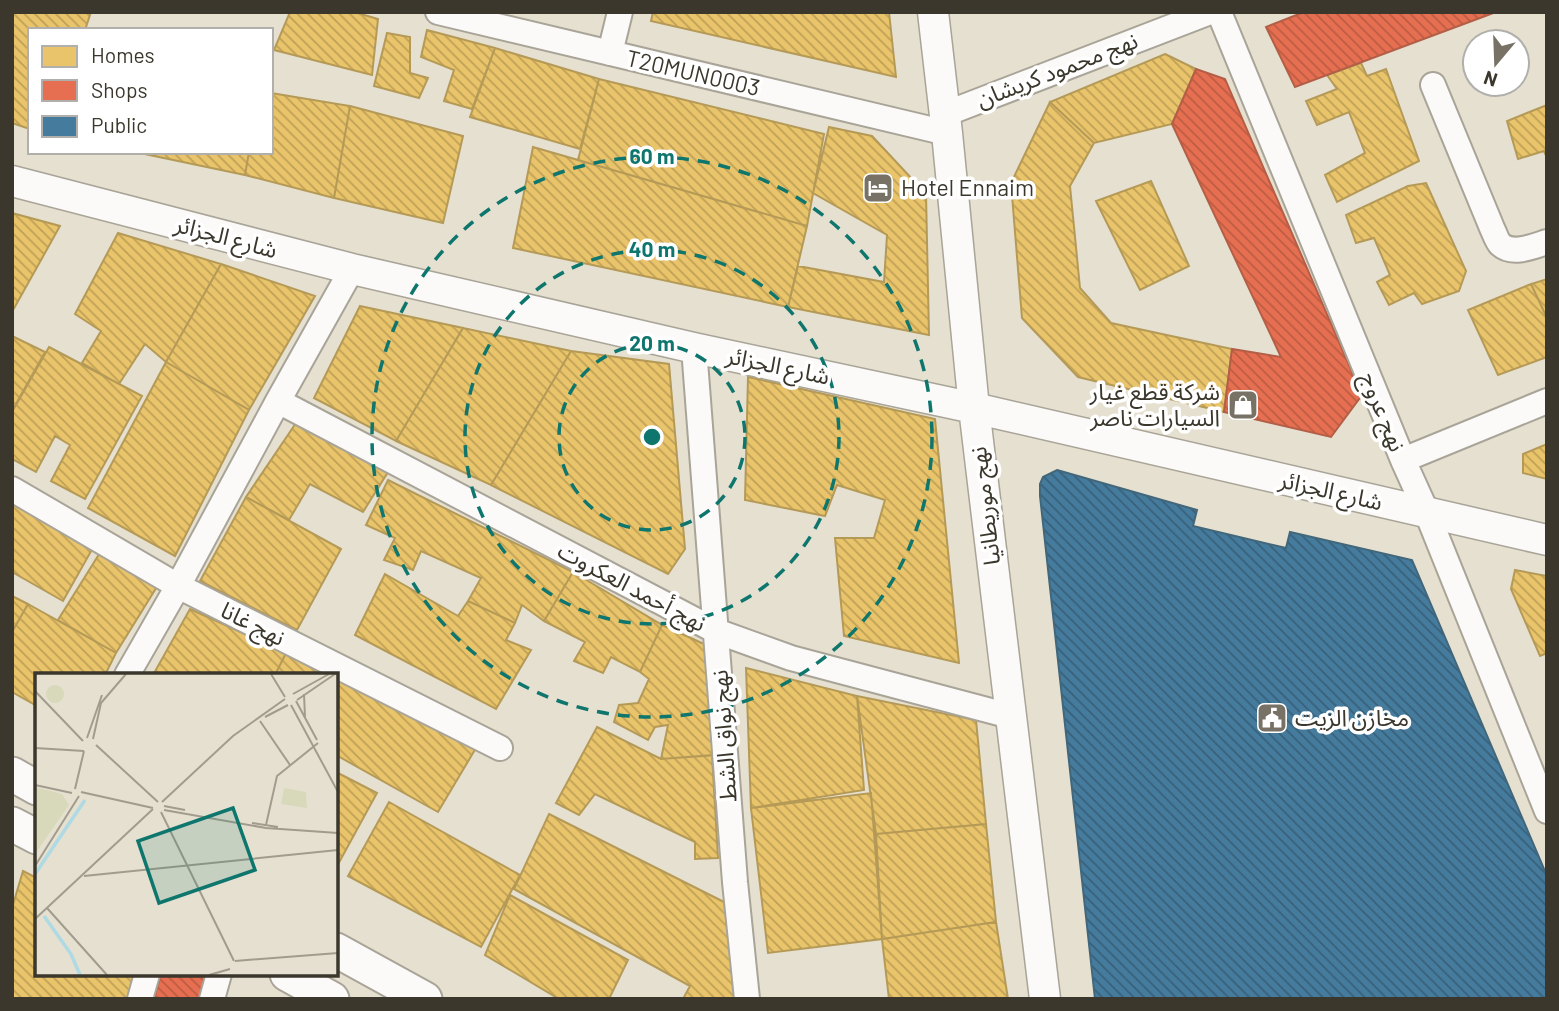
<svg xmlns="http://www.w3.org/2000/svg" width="1559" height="1011" font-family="Barlow,'Noto Sans Arabic',sans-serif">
  <defs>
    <pattern id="homes-back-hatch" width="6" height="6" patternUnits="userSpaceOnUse" patternTransform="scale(1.75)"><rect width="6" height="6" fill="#e9c46a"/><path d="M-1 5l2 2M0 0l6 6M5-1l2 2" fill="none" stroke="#bea057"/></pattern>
    <pattern id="shops-back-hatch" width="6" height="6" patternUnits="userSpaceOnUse" patternTransform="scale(1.75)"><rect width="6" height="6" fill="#e76f51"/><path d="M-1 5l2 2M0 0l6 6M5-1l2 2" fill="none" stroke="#bc5c43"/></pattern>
    <pattern id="public-back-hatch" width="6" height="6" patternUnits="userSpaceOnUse" patternTransform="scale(1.75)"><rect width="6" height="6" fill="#457b9d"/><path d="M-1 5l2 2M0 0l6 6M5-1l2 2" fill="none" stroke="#386079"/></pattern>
  </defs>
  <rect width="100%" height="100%" fill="#e6e0d0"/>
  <!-- homes -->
  <path fill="url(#homes-back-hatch)" stroke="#b59a57" stroke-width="2" d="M12,12H91L85,30H30V129L12,123Z
    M290,12H354L378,19L372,75L274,50Z
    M653,12H889L896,77L651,21Z
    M427,30L495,48L472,109L444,101L454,70L421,57Z
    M387,33L410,37V73L428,78L419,98L374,86Z
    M495,48L599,79L580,149L470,117Z
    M1165,54L1196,69L1172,124L1094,143L1050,102Z
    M1361,63L1367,76L1386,69L1419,161L1337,202L1325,175L1365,153L1349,112L1317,125L1306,101L1337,89L1327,75Z
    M599,79L824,134L807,226L578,160Z
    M271,93L350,106L334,198L245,175L249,152H271Z
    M1050,102L1094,143L1070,186L1080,288L1111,323L1232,349L1224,412L1078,377L1022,318L1011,183Z
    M1547,105V158L1544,151L1518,159L1507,121Z
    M350,106L463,136L443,223L334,198Z
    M829,127L872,136L926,194L929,335L788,307L798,266L884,282L887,235L813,193Z
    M533,147L807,226L788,307L513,248Z
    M135,152H249L245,175Z
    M1151,181L1189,266L1140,290L1096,201Z
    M1426,183L1466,271L1459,291L1422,304L1414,293L1389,305L1377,282L1390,275L1374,238L1356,243L1346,215L1408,186Z
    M12,213L60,226L12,312Z
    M118,233L221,264L166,362L145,344L119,384L82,363L101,331L75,314Z
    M221,264L315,296L249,410L166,362Z
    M1547,279V318L1531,284Z
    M1531,284L1547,318V357L1498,375L1468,310Z
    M360,306L463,328L396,441L314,398Z
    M463,328L571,351L491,485L396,441Z
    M12,336L45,352L12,411Z
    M49,347L142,396L85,499L51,481L70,445L55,436L36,472L12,459V412Z
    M571,351L669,364L685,549L668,574L491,485Z
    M166,362L249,410L175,556L88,508Z
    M748,377L935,419L959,663L844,636L835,538H874L885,500L837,485L825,516L745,500Z
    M298,420L388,472L363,512L310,484L289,520L246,497Z
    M1547,444V479L1523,473V454Z
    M388,480L573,572L544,621L522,605L515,623L468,601L481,578L421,551L413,570L384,560L395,538L366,525Z
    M246,497L341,549L297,630L200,581Z
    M12,500L94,546L63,601L12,572Z
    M101,551L158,585L116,653L58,620Z
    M1515,570L1547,576V653L1540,656L1511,589Z
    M573,572L662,625L640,672L611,657L603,673L574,661L585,642L544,621Z
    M385,574L458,616L468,601L515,623L506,640L531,650L496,709L355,635Z
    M12,596L28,604L12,632Z
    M28,604L116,653L105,675H37V706L12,692V632Z
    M190,609L286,653L275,675H153Z
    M662,625L704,644L717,755L661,759L668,725L655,727L648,740L614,722L619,705L638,703L649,679L640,672Z
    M286,653L329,675H275Z
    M746,668L857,696L864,790L751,808Z
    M336,678L476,748L438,812L336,755Z
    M857,696L976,720L986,824L876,834Z
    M597,727L661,759L712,755L718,858L695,859V842L595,794L579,815L556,803Z
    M336,772L377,793L336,868Z
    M871,793L882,939L768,953L751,808Z
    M389,802L520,875L481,947L348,876Z
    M549,814L724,902L736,999H683L690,986L514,889Z
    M986,824L996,922L882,939L876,834Z
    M23,871L37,878V974H137L130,999H12V908Z
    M510,895L628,960L609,999H559L485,955Z
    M996,922L1008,999H889L882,939Z"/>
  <!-- shops -->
  <path fill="url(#shops-back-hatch)" stroke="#b35e46" stroke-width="2" d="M1304,12H1496L1295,87L1266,27Z
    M1196,69L1225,79L1362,395L1331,437L1224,412L1232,349L1281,357L1172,124Z
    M161,974H213L205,999H154Z"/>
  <!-- public -->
  <path fill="url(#public-back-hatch)" stroke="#42677b" stroke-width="2" d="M1057,470L1197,510L1193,526L1286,548L1290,532L1412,560L1547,876V999H1095L1040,496V484L1043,477Z"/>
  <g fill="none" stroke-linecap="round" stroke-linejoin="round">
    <!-- minor casing -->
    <g stroke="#a9a498" stroke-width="28">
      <path id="minor" d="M438,12L947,133
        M1219,12L1403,460L1427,513L1547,811
        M610,53L620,12
        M1433,85L1492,228C1494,232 1497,241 1500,244C1512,256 1534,246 1547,242
        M945,114L1210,12
        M694,348L735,882L747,999
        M278,401L716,631L791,658L1010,716
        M1403,460L1547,401
        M12,489L178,586L500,748
        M127,675L178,586L278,401L352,269
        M140,999L147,974
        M212,999L219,974"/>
    </g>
    <!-- tertiary casing -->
    <g stroke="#a9a498" stroke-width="33">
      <path id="tertiary" d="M933,12L947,133L974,408L1045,999
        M12,181L352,269L694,348L974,408L1547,540"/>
    </g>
    <!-- secondary casing -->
    <g stroke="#a9a498" stroke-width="37">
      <path id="secondary" d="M12,774L37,788
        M12,824L37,837
        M336,950L425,999
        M287,974L332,999"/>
    </g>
    <!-- minor -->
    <use href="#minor" stroke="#fbfaf8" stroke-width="24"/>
    <!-- tertiary -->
    <use href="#tertiary" stroke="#fbfaf8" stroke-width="30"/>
    <!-- secondary -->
    <use href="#secondary" stroke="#fbfaf8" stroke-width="33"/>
  </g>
  <!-- distance rings -->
  <g fill="none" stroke="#0f766e" stroke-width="3.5" stroke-dasharray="12 9">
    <circle cx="652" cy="437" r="93"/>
    <circle cx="652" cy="437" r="187"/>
    <circle cx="652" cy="437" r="280"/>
  </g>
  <!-- icons -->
  <defs>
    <g id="hotel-square" transform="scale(1.575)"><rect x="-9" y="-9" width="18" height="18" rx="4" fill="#777265" stroke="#fff"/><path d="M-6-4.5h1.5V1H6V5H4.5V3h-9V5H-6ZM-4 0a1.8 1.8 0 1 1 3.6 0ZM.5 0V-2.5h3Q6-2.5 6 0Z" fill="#fff"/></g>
    <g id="shop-square" transform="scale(1.575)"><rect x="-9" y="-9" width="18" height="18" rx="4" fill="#777265" stroke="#fff"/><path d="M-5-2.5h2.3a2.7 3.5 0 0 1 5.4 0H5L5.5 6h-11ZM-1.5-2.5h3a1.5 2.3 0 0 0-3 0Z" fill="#fff"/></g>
    <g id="civic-square" transform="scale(1.575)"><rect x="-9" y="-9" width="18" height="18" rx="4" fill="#777265" stroke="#fff"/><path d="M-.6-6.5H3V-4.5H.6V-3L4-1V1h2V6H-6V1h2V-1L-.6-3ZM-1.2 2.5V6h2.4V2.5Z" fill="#fff"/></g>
  </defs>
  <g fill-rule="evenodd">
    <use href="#hotel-square" x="878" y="188"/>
    <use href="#shop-square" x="1243" y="405"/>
    <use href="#civic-square" x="1272" y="718"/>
  </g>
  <g text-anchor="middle" stroke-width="7" stroke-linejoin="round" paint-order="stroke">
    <!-- street labels -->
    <g font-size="23" fill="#3b372c" stroke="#fff">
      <text transform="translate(1057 70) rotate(-21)" y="8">نهج محمود كريشان</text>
      <text transform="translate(693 73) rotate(13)" y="8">T20MUN0003</text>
      <text transform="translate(226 237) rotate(15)" y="8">شارع الجزائر</text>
      <text transform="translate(778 366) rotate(12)" y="8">شارع الجزائر</text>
      <text transform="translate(1383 412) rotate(68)" y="8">نهج عروج</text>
      <text transform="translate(1331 491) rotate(13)" y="8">شارع الجزائر</text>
      <text transform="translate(985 506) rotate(-97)" y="8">نهج موريطانيا</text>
      <text transform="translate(632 587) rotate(28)" y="8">نهج أحمد العكروت</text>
      <text transform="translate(253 624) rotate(27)" y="8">نهج غانا</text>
      <text transform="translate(724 736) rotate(-94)" y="8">نهج نواق الشط</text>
    </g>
    <!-- poi labels -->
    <g font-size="23" fill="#3b372c" stroke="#fff" text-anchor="start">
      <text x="901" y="196">Hotel Ennaim</text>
      <text x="1220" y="400" text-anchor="end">شركة قطع غيار<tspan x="1220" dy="26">السيارات ناصر</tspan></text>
      <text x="1295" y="726">مخازن الزيت</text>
    </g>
  </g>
  <!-- overview -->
  <g transform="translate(35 673)">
    <rect width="303" height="303" fill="#e6e0d0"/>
    <path d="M11 21a9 9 0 1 1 18 0a9 9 0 1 1-18 0ZM0,114L27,121L34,132L0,181ZM249,115L271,119L272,135L246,131Z" fill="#d8d9bb"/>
    <path fill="none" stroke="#afdae4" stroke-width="3.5" d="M0,201L50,127M9,243L36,281L45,302"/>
    <path fill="none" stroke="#a29c8e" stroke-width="2" d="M236,1L250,24M0,18L48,68M258,21L294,1M269,21L270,44M262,27L300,1M261,28L282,67M256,32L303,119M230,44L253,32M225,48L255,92M52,65L67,22M58,66L66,30L91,1M61,72L123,129M0,75L49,78M0,112L37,120M40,116L49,78M46,119L118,135M127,129L198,63L250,26M129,133L150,137M129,137L231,155L303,160M126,139L199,288M217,150L243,154M231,152L242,103L283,70M0,193L44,123M49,203L303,177M12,235L72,302M0,246L118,136M200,288L303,280M174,302L195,296"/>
    <path fill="#0f766e" fill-opacity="0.15" stroke="#0f766e" stroke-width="3.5" d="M198,135L220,197L124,230L103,168Z"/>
    <rect width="303" height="303" fill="none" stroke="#3b372c" stroke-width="3.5"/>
  </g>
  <circle cx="652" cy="437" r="10" fill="#0f766e" stroke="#fff" stroke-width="3.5"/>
  <g font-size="21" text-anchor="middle" font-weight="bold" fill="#0f766e" stroke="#fff" stroke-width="7" stroke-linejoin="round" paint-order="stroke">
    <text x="652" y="164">60 m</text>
    <text x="652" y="257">40 m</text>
    <text x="652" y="351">20 m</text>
  </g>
  <!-- border -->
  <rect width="1559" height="1011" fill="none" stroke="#3b372c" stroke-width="28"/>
  <!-- legend -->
  <rect x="28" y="28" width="245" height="126" fill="#ffffff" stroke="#b1afab" stroke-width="2"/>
  <rect x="42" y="46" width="35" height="21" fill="#e9c46a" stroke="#b1afab" stroke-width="2"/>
  <text x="91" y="63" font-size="21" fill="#3b372c">Homes</text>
  <rect x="42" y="80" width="35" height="21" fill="#e76f51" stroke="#b1afab" stroke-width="2"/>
  <text x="91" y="98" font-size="21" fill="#3b372c">Shops</text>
  <rect x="42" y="116" width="35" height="21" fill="#457b9d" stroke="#b1afab" stroke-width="2"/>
  <text x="91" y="133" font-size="21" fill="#3b372c">Public</text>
  <!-- north arrow -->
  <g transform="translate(1496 63) rotate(199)"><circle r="33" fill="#ffffff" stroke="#b1afab" stroke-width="2"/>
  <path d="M0-5L12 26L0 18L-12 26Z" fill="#777265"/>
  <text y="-10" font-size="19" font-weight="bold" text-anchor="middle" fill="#3b372c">N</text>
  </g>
</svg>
